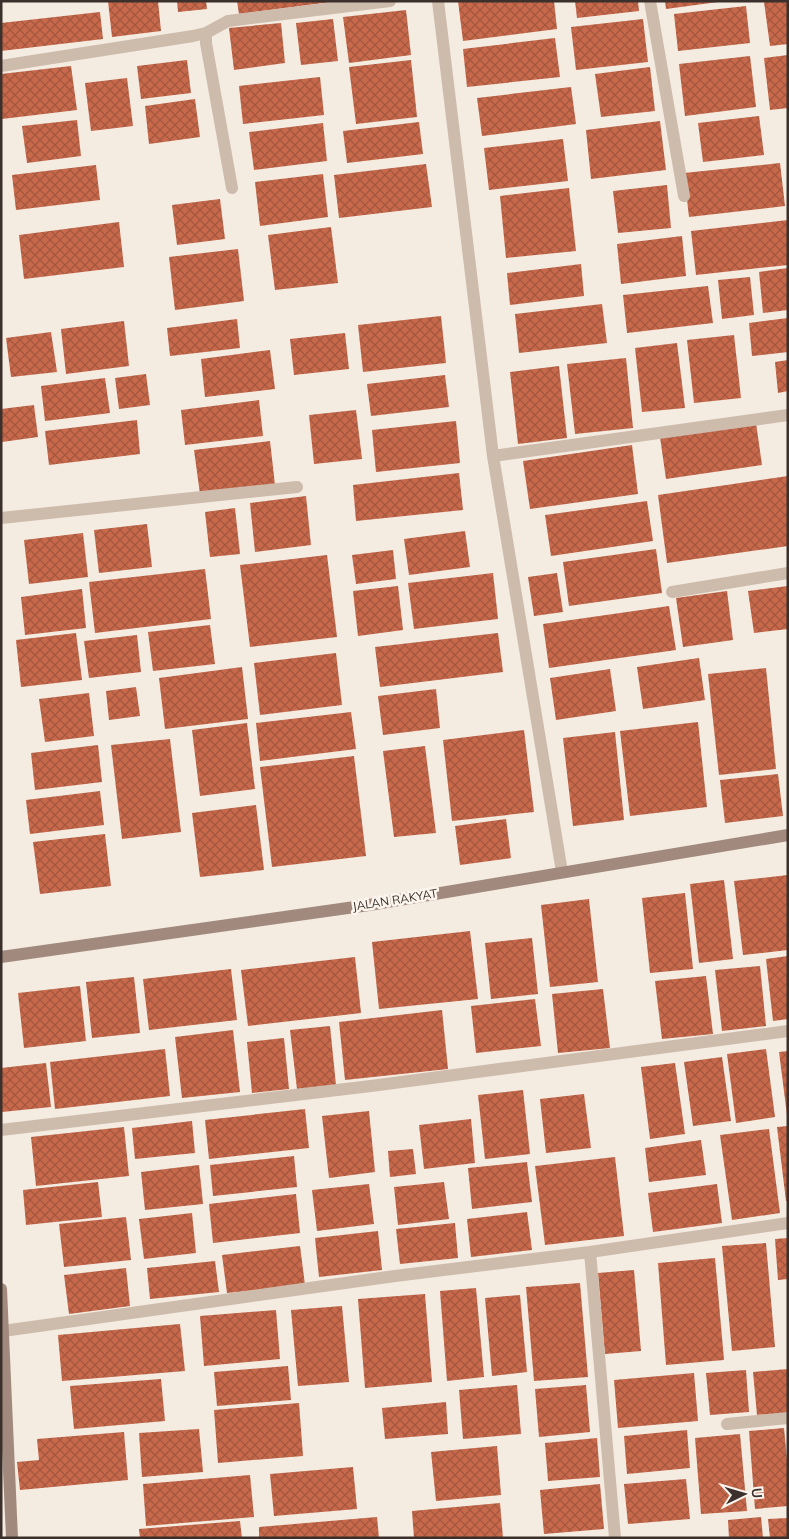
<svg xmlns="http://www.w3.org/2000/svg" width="789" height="1539" font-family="Mulish,sans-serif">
  <defs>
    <pattern id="building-cross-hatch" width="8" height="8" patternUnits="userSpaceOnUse" patternTransform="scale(1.25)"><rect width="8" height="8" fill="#c8694b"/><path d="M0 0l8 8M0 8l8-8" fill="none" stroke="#a4573f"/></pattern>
  </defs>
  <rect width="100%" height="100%" fill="#f4ebe1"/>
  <!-- building -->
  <path fill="url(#building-cross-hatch)" d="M108,1H158L161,31L112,37Z
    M177,1H206L207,9L178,12Z
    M237,1H339L239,14Z
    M458,1H554L557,29L463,41Z
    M575,1H638L639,11L577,18Z
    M665,1H718V2L666,9Z
    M770,1H788V44L770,46L764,2Z
    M746,6L750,43L678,51L674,14Z
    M406,10L411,55L349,63L343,17Z
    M100,12L103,39L1,51V23Z
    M333,19L338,61L301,65L296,23Z
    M643,19L648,62L576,70L571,27Z
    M281,23L285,63L234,70L229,28Z
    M555,38L560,77L467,87L463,49Z
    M788,55V108L770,110L764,58Z
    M750,56L756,107L685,116L679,64Z
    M187,60L191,93L141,99L137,66Z
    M411,60L417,117L356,124L349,67Z
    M71,66L77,110L2,119L1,74Z
    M650,67L655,111L601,117L595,74Z
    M320,77L324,115L243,124L239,86Z
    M127,78L133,126L91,131L85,83Z
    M571,87L576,124L482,136L477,98Z
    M195,99L200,137L149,144L145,106Z
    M759,116L764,155L703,162L698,123Z
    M77,120L81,156L27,163L22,126Z
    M660,121L666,170L591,179L586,130Z
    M419,122L423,154L347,163L343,131Z
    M323,123L327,161L254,170L249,132Z
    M563,139L568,181L489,190L484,148Z
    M780,163L785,206L689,217L684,173Z
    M426,164L432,207L339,218L334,175Z
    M96,165L100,200L16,210L12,175Z
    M323,174L328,217L260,226L255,182Z
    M667,185L671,228L618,233L613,191Z
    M569,188L576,251L506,258L500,196Z
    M220,199L225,239L177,245L172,205Z
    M788,220V265L696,275L691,231Z
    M119,222L124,267L24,279L19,235Z
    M331,227L338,283L275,290L268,235Z
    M682,236L686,276L621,284L617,244Z
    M238,249L244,301L175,310L169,257Z
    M581,264L584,296L510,305L507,273Z
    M788,268V310L763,313L759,272Z
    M750,277L754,315L722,319L718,280Z
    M708,286L713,323L627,333L623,295Z
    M602,304L607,343L519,353L515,314Z
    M441,316L446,363L363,372L358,325Z
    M788,318V352L752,356L749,323Z
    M237,319L240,348L170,356L167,328Z
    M124,321L129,366L66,374L61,329Z
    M51,332L57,372L11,377L6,338Z
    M345,333L349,369L294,375L290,339Z
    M734,335L741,398L694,403L687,340Z
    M677,343L685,408L642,412L635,348Z
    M270,350L275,389L205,397L201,359Z
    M626,358L633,428L575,434L567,364Z
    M788,360V391L778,393L775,362Z
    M559,366L567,438L518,444L510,372Z
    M146,374L150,405L119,409L115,378Z
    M445,375L449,407L371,416L367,384Z
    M105,378L110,413L45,421L41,386Z
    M259,400L263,436L185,445L181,410Z
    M34,405L38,437L2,442L1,409Z
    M356,410L362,459L314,464L309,415Z
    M137,420L140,454L49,465L45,431Z
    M456,421L460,463L376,472L372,430Z
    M756,423L762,465L666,479L660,437Z
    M270,441L275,485L200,494L194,450Z
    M632,445L638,494L530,509L523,461Z
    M459,473L463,510L356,521L353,485Z
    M788,476V546L667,563L658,495Z
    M306,496L311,545L255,552L250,503Z
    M647,501L653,541L551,556L545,515Z
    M235,508L240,554L210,557L205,512Z
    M147,524L152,567L99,573L94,530Z
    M465,531L470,567L409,575L404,539Z
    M83,533L88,577L29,584L24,540Z
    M656,549L662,593L569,606L563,562Z
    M393,550L396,579L356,584L352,555Z
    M327,555L337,637L250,647L240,565Z
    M205,569L211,619L95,633L89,582Z
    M493,573L498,619L414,629L408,583Z
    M557,573L563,612L534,616L528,577Z
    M398,586L403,630L358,636L353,591Z
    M788,586V629L754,633L748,591Z
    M82,589L86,628L25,635L21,597Z
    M727,591L733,640L683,647L676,598Z
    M669,606L676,650L549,668L543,624Z
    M210,625L215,664L153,671L148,632Z
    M76,633L82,680L21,687L16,640Z
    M498,633L503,672L380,687L375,647Z
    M137,635L141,672L89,678L84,641Z
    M336,653L342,705L260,715L254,663Z
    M699,658L705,700L643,709L637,667Z
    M242,667L248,719L165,729L159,678Z
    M766,668L776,769L719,775L708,674Z
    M610,669L616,711L556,720L550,678Z
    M136,687L140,716L109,720L106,691Z
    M436,689L440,728L383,735L378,696Z
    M89,693L94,736L45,742L39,699Z
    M351,712L356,749L260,761L256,723Z
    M698,722L707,807L630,816L620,731Z
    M247,723L255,789L200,796L192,730Z
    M524,730L534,812L452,821L443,740Z
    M615,732L624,820L573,826L563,738Z
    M170,739L181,832L122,839L111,745Z
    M98,745L102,782L35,790L31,753Z
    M425,746L436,833L394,837L383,751Z
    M354,756L366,856L272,867L260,767Z
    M778,774L783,816L725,823L720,780Z
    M100,791L104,825L30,834L26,800Z
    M256,805L264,870L200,877L192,813Z
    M506,819L511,858L460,865L455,826Z
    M105,834L111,886L40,894L33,842Z
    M788,875V950L743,955L734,881Z
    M724,880L733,959L699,963L690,884Z
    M685,893L693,969L650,973L642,898Z
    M589,899L598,982L550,987L541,905Z
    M470,931L478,999L379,1009L372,942Z
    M532,938L538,994L491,999L485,943Z
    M788,956V1019L773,1021L766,959Z
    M355,957L361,1013L248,1026L241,970Z
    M760,966L766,1026L722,1031L715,970Z
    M231,969L237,1020L149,1030L143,979Z
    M706,976L713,1034L662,1039L655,981Z
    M134,977L140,1033L92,1038L86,982Z
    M80,986L86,1041L24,1048L18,993Z
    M603,989L610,1048L558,1053L552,994Z
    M535,999L541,1046L476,1053L471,1006Z
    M442,1010L448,1069L345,1080L339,1022Z
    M330,1026L336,1085L297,1089L290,1030Z
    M233,1030L240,1092L182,1098L175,1037Z
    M284,1038L289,1089L252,1093L247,1042Z
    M165,1049L170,1096L55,1109L50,1062Z
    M766,1049L775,1117L736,1123L727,1054Z
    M788,1051V1115H787L779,1052Z
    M722,1057L731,1121L693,1126L684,1062Z
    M46,1063L51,1107L2,1112L1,1068Z
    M675,1063L685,1134L650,1139L641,1067Z
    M523,1090L530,1154L485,1159L478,1095Z
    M584,1094L591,1148L546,1153L540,1099Z
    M305,1109L309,1148L209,1159L205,1120Z
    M369,1111L375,1172L329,1178L322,1116Z
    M471,1119L475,1163L424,1169L419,1125Z
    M192,1121L195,1153L135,1159L132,1128Z
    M788,1126V1201H786L777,1127Z
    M124,1127L129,1176L36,1186L31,1137Z
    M769,1129L780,1213L732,1220L720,1135Z
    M701,1140L706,1175L649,1182L645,1148Z
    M413,1149L416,1174L390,1177L388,1151Z
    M294,1156L297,1187L213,1196L210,1165Z
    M615,1157L624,1236L545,1245L535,1166Z
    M527,1162L532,1202L472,1209L468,1168Z
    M199,1165L203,1204L145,1210L141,1172Z
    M98,1182L102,1217L26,1225L23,1190Z
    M444,1182L449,1219L398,1225L394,1187Z
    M369,1184L374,1224L317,1231L312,1190Z
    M717,1184L722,1223L653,1232L648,1193Z
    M296,1194L300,1233L213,1243L209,1204Z
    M527,1212L532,1250L471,1257L467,1219Z
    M192,1213L196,1253L144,1259L139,1219Z
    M126,1217L131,1260L64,1267L59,1224Z
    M455,1223L458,1258L400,1264L396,1229Z
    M378,1231L382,1270L319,1277L315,1238Z
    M788,1238V1279L778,1280L775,1239Z
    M766,1243L775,1347L732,1351L722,1246Z
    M300,1246L305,1285L227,1293L222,1255Z
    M715,1258L724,1360L666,1365L658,1263Z
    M215,1261L219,1292L150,1299L147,1268Z
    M126,1268L130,1306L69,1314L64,1275Z
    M634,1270L641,1351L605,1354L598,1273Z
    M580,1283L588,1377L534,1381L526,1287Z
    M476,1288L484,1377L447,1381L440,1291Z
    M425,1294L432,1382L365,1388L358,1299Z
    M520,1295L527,1372L492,1376L485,1298Z
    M342,1306L349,1382L298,1386L291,1310Z
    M276,1310L280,1359L204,1366L200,1316Z
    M180,1324L185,1371L62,1381L58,1335Z
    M288,1366L291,1400L217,1406L214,1372Z
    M788,1369V1413L757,1415L753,1372Z
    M746,1370L749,1412L710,1415L706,1373Z
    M694,1373L698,1421L618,1428L614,1380Z
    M161,1379L165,1421L74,1429L70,1386Z
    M517,1385L521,1434L463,1439L459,1390Z
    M586,1385L590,1432L539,1437L535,1389Z
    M446,1402L448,1434L385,1439L382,1408Z
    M299,1403L303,1456L218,1463L214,1410Z
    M784,1428L788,1470V1506L755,1509L749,1431Z
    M199,1429L203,1472L142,1477L139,1433Z
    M687,1430L690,1468L627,1474L624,1436Z
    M124,1432L128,1480L20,1490L17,1462L39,1460L37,1439Z
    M740,1434L747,1511L701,1514L695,1438Z
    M597,1438L600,1477L548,1481L545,1443Z
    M497,1446L501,1495L436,1501L431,1452Z
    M353,1467L357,1509L274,1516L270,1474Z
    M250,1475L254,1517L146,1526L143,1484Z
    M686,1479L690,1519L628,1524L624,1484Z
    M600,1484L604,1529L544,1534L540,1490Z
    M500,1503L503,1538H414L412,1511Z
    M377,1517L379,1538H259V1527Z
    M761,1517L763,1538H729L728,1520Z
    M788,1518V1538H770L768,1519Z
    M240,1521L242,1538H140L139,1529Z"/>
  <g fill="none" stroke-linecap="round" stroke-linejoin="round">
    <!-- street -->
    <path stroke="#cdbbac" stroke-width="12" d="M438,1L493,456L562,872
      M650,1L684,196
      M206,33L228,21L390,1
      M1,66L193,36L206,33V43L232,188
      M493,456L788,415
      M1,518L297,487
      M672,592L788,573
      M1,1130L371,1086L788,1031
      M590,1252L615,1538
      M3,1331L395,1276L590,1252L788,1223
      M727,1424L788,1418"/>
    <!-- secondary -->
    <path stroke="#a18a7d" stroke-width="12" d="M1,957L369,905L788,835
      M1,1289L12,1538"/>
  </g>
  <g text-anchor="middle" stroke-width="5" stroke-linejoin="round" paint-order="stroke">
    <!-- street labels -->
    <g font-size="12" fill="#3b302b" stroke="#fbf5ee">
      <text transform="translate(395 900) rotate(-9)" y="4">JALAN RAKYAT</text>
    </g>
  </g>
  <!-- border -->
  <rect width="789" height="1539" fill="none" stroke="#3b302b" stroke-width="5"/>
  <!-- north arrow -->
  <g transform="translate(744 1494) rotate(85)" stroke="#fbf5ee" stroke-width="4" paint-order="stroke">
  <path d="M0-4L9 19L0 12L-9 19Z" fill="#3b302b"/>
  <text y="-8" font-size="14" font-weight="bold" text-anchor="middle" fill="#3b302b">U</text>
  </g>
</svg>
